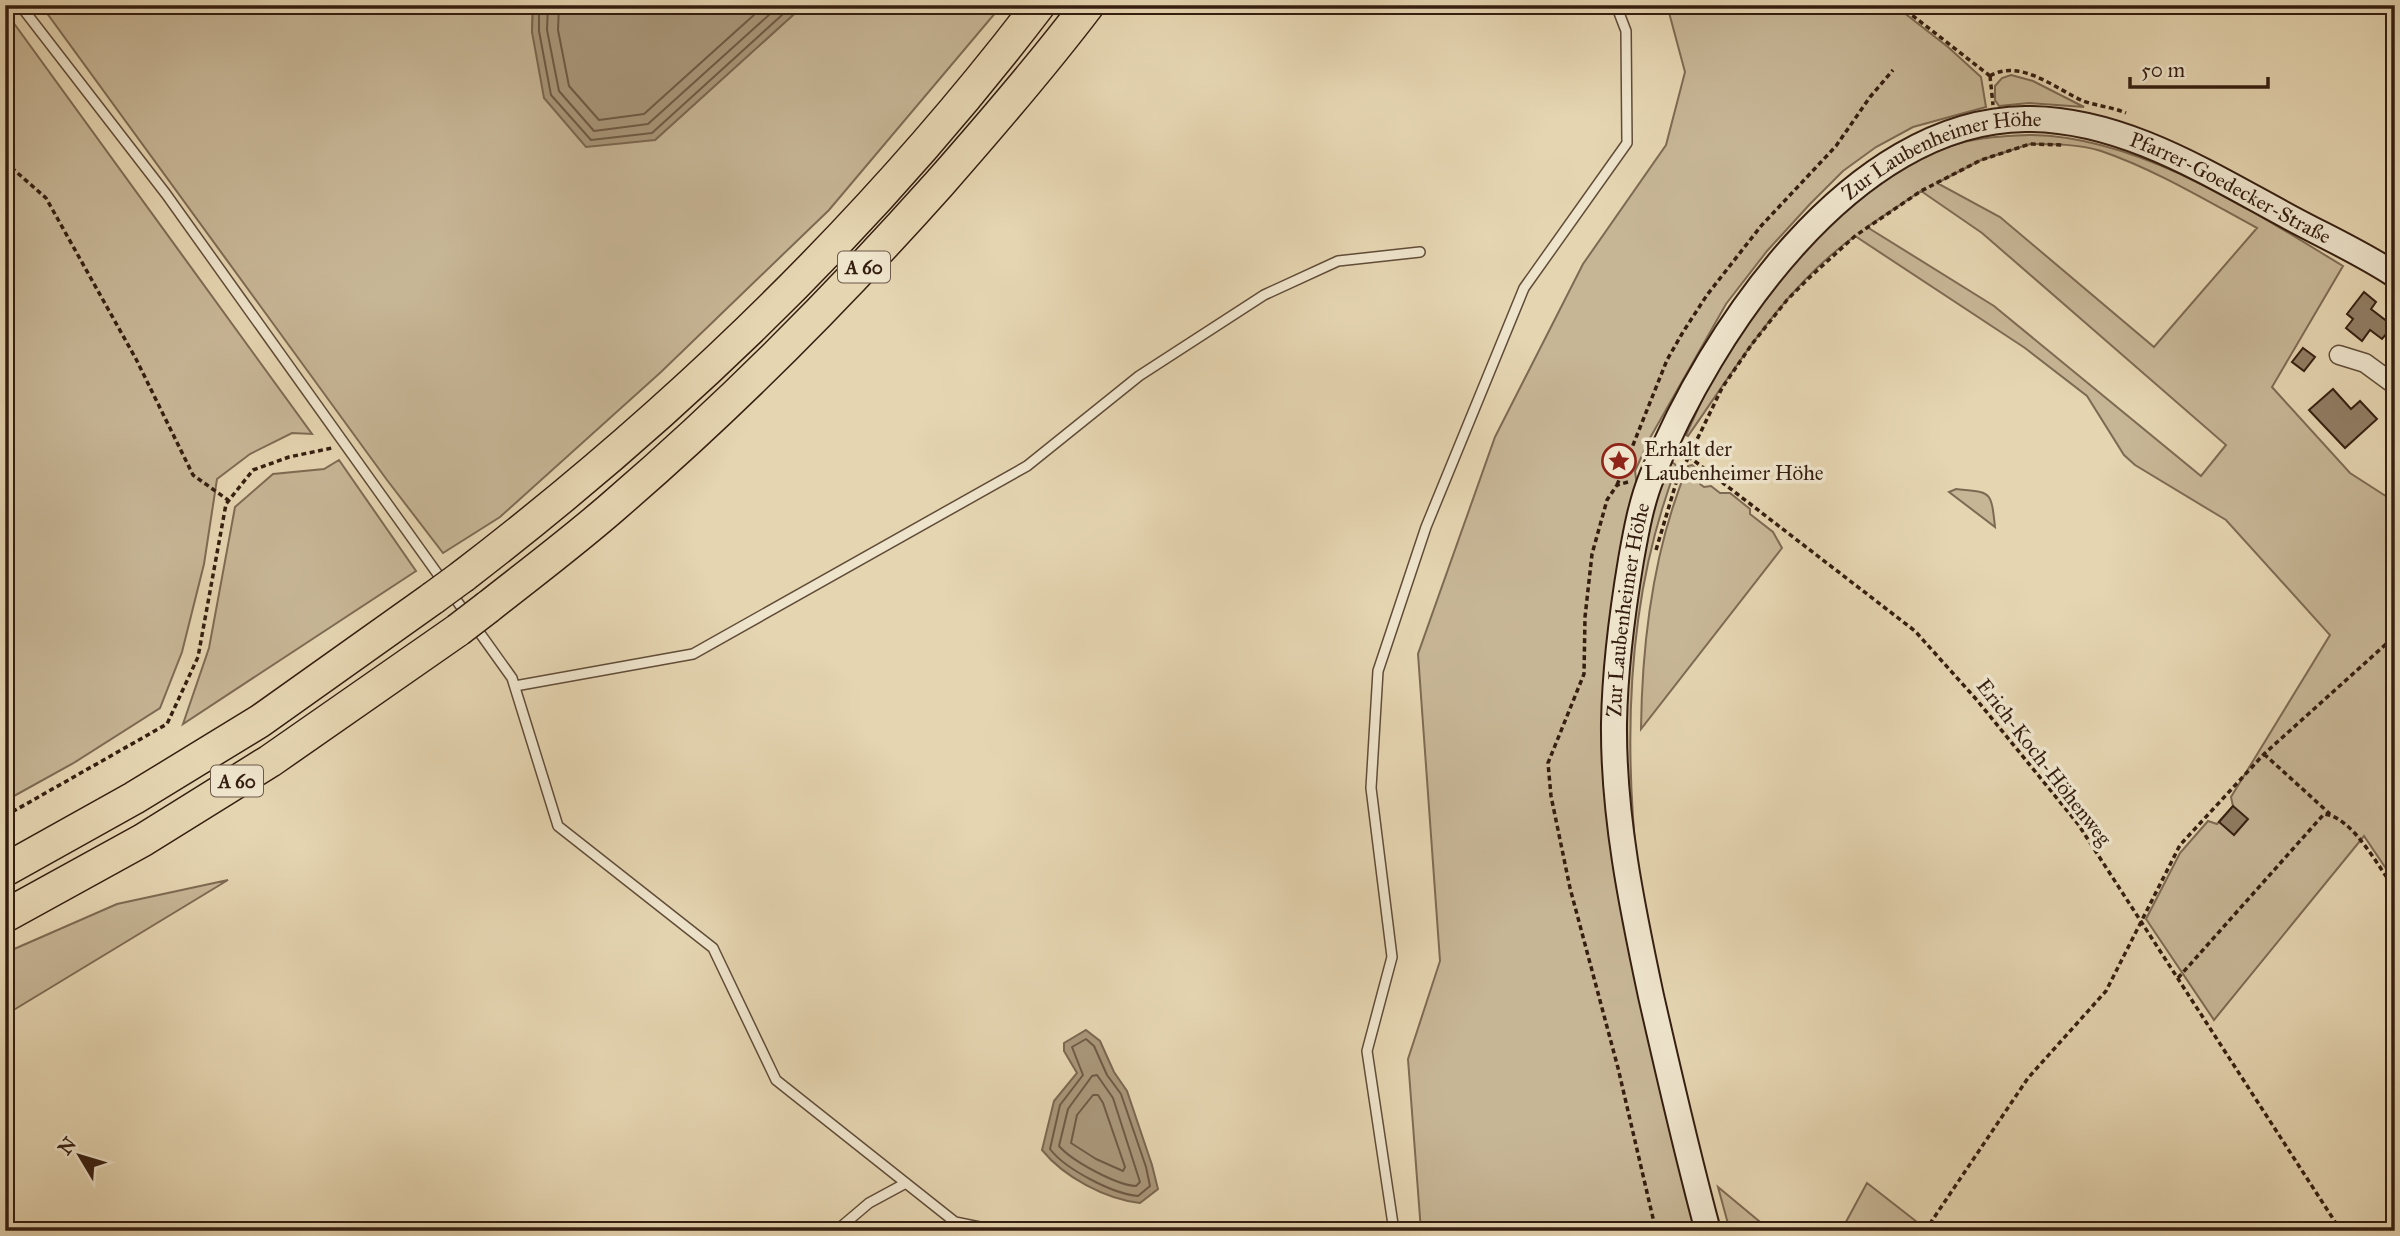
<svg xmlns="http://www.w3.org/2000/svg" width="2400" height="1236" font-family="'IM FELL Great Primer',serif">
  <rect width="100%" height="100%" fill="#e5d5b1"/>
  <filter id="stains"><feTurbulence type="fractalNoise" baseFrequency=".00286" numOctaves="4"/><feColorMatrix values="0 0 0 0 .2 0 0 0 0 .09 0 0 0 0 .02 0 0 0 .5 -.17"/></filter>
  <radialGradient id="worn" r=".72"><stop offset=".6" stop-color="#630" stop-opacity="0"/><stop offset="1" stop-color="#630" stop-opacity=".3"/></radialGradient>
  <!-- green -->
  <path fill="#c7b696" stroke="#7e6a53" stroke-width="2" fill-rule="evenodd" d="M41,5H533L532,32L655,140L804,5H1002L829,210L661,372L500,517L443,553L387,480Z
    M1667,5H1894L1948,47L1981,77L1986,107L1913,127L1876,147L1843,171L1810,204L1767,251L1726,304L1650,438L1635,471L1637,486L1605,766L1699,1231H1421L1408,1059L1440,961L1418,654L1495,437L1583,264L1666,145L1685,72Z
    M5,11L312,434L292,433L250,454L217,479L204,564L182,652L160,708L72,764L5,801Z
    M2011,75L2033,81L2084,107L2029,103L1999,106L1995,100V86L2002,78Z
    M2030,135C2139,136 2252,211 2343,266L2272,387L2350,473L2395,502V882L2364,836L2214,1020L2146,919L2180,853L2208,821L2217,824L2233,806L2231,797L2330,635L2226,520L2135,465L2124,455L2087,396L2025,348L1855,236C1784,287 1737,366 1688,436L1686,435C1699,408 1710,379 1726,354C1777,270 1859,173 1957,144C1980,137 2006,136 2030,135ZM2030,144C2053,144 2079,144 2101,151C2154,169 2207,201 2257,228L2154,347L2000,217L1937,183L1981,160ZM1921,191L1982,233L2226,445L2201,476L1994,306L1867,227Z
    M339,460L416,571L183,724L209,648L235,507L273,474L324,469Z
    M1672,462L1677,466C1627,594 1623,738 1638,873L1622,739L1638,560L1658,493Z
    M1692,465L1700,472V484L1704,487L1711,486L1720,493H1730L1750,509V514L1773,532L1782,548L1641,729C1642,640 1653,549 1688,466Z
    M1956,489C1991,493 1991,489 1995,527L1949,492Z
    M228,880L12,1011L5,1015V953L117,904Z
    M1867,1183L1926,1229L1925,1231H1841Z
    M1718,1187L1771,1231H1730Z"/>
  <!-- water -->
  <path fill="#a9977a" stroke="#7b6750" stroke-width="2" d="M533,5H804L655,140L586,147L544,98L532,32Z
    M1086,1030L1100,1041L1114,1072L1127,1091L1152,1165L1158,1189L1140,1203C1105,1199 1064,1177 1042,1150L1054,1101L1077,1073L1064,1051V1043Z"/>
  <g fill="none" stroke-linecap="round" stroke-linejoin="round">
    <!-- shore -->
    <path stroke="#6f5a45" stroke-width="2" d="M539,5V31L551,95L591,140L652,133L793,5
      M548,5L547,30L559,91L594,131L648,124L780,5
      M559,5L558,30L569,86L599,120L644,114L765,5
      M1086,1039L1094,1046L1107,1075L1121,1094L1146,1167L1150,1186L1138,1196C1113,1194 1065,1169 1050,1149L1060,1105L1083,1075L1072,1047Z
      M1097,1075L1113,1098L1140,1182L1136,1186C1116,1185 1072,1161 1059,1146L1068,1109L1092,1076Z
      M1093,1095H1098L1103,1103L1125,1167L1123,1171L1096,1159L1071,1143L1077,1115Z"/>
  </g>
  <!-- building -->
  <path fill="#917d64" stroke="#351e10" stroke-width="2" d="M2364,292L2376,302L2371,309L2393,326L2382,339L2370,330L2362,341L2346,328L2353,319L2347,314Z
    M2303,348L2315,357L2304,371L2292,362Z
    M2333,389L2351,409L2360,401L2377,419L2345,448L2309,410Z
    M2233,806L2248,819L2234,835L2219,822Z"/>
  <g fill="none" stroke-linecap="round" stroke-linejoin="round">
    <!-- lane casing -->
    <g stroke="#614c38" stroke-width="12">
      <path id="lane" d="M20,5L166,194L512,678L558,826L713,948L776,1080L955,1222L999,1231
        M515,686L693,654L1027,466L1139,376L1264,295L1338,261L1420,252
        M836,1231L869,1203L906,1183
        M1394,1231L1367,1051L1392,957L1371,788L1378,671L1426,527L1524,288L1627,143L1626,31L1616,5"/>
    </g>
    <!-- street casing -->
    <g stroke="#614c38" stroke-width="21">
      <path id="street" d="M2339,355L2365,363L2395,385"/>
    </g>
    <!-- secondary casing -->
    <g stroke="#351e10" stroke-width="28">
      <g id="secondary">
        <path id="s1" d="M1708,1231C1687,1153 1669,1075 1651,996C1632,907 1613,815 1614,723C1615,668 1622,614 1631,560C1636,532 1641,503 1652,476C1710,332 1851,121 2025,119C2121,118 2207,173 2289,217C2324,236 2362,253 2395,275"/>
      </g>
    </g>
    <!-- highway casing -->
    <g stroke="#351e10" stroke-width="35">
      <path id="highway" d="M463,576C678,411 875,220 1039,5
        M488,607C531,573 575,540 616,504C731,405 838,297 939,184C990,126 1041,67 1088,5
        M5,870L134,798L260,721L433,598
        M5,916L143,840L270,761L458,630"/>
    </g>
    <!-- path -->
    <path stroke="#351e10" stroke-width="3.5" stroke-dasharray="5 3.5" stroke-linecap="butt" d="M1899,5L1990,76
      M1912,10L1917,5
      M1990,76C2020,58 2056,89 2083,101C2097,106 2112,107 2126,113
      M1990,76L1993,105
      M5,162L46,198L136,359L193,475L228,500
      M1688,456L1915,631L1976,699L2078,824L2341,1231
      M1628,482L1617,485L1607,500L1592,554L1585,617L1584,674L1548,763L1551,796L1570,888L1618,1068L1656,1231
      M1617,485L1667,360L1683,332L1707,295L1761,226L1836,146L1870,97L1893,70
      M1656,550L1676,483L1722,388L1752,344L1787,300L1810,277L1855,236L1921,191L1981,160L2030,144L2064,145
      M2264,754L2330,814
      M5,816L167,724L198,657L226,504L253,470L289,457L332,448
      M2178,978L2324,814C2353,817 2378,867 2395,889
      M1925,1231L2028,1078L2106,991L2180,845L2264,754L2395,636"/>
    <!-- lane -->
    <use href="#lane" stroke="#eee4cc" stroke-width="9"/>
    <!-- street -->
    <use href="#street" stroke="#eee4cc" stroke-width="18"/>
    <!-- secondary -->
    <use href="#secondary" stroke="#eee4cc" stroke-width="24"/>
    <!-- highway -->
    <use href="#highway" stroke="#e5d5b1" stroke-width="32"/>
    <!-- highway-bridge casing -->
    <g stroke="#351e10" stroke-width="35" stroke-linecap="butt">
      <path id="highway-bridge" d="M433,598L463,576
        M458,630L488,607"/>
    </g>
    <!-- highway-bridge -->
    <use href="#highway-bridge" stroke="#e5d5b1" stroke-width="32"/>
  </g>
  <!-- icons -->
  <defs>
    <g id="sight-ring" transform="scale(1.75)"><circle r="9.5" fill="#eee4cc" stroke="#8f2418" stroke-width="1.5"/><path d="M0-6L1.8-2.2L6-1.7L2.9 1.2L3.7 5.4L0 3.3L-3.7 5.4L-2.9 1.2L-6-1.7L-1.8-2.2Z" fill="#8f2418"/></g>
  </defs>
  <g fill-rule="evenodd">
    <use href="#sight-ring" x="1619" y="461"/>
  </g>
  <g text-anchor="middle" stroke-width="7" stroke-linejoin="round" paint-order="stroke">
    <!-- shield labels -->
    <g fill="#eee4cc" stroke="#6c5948" stroke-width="2">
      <rect x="838" y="251.5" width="52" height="31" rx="5"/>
      <rect x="211" y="765.5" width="52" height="31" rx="5"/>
    </g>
    <g font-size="19" font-weight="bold" fill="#351e10">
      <text x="864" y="274">A 60</text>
      <text x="237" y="788">A 60</text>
    </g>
    <!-- street labels -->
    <g font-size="21" fill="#351e10" stroke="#eee4cc">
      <text dy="7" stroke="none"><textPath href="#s1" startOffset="1220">Zur Laubenheimer Höhe</textPath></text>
      <text dy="7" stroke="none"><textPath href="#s1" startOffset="1531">Pfarrer-Goedecker-Straße</textPath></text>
      <text dy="7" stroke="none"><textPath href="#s1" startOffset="632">Zur Laubenheimer Höhe</textPath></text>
      <text transform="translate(2044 762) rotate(52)" y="7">Erich-Koch-Höhenweg</text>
    </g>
    <!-- poi labels -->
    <g font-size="21" fill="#351e10" stroke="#eee4cc" text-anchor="start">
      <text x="1644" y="456">Erhalt der<tspan x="1644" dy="24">Laubenheimer Höhe</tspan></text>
    </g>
  </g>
  <!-- margin -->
  <rect width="2400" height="1236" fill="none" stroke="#e5d5b1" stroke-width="28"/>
  <rect x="7" y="7" width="2386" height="1222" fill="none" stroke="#351e10" stroke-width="3.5"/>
  <rect x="14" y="14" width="2372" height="1208" fill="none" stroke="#351e10" stroke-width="2"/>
  <!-- north arrow -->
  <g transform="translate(80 1156) rotate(308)" stroke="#eee4cc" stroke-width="5" paint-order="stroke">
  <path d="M0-5L12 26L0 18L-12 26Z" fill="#351e10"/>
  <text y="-10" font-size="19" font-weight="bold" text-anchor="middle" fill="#351e10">N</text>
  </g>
  <!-- scale -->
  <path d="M2130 77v10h138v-10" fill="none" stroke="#351e10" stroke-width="3.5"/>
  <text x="2141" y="77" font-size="21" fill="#351e10" stroke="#eee4cc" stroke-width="5" paint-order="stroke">50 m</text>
  <rect width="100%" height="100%" filter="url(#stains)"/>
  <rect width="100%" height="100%" fill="url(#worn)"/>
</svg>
